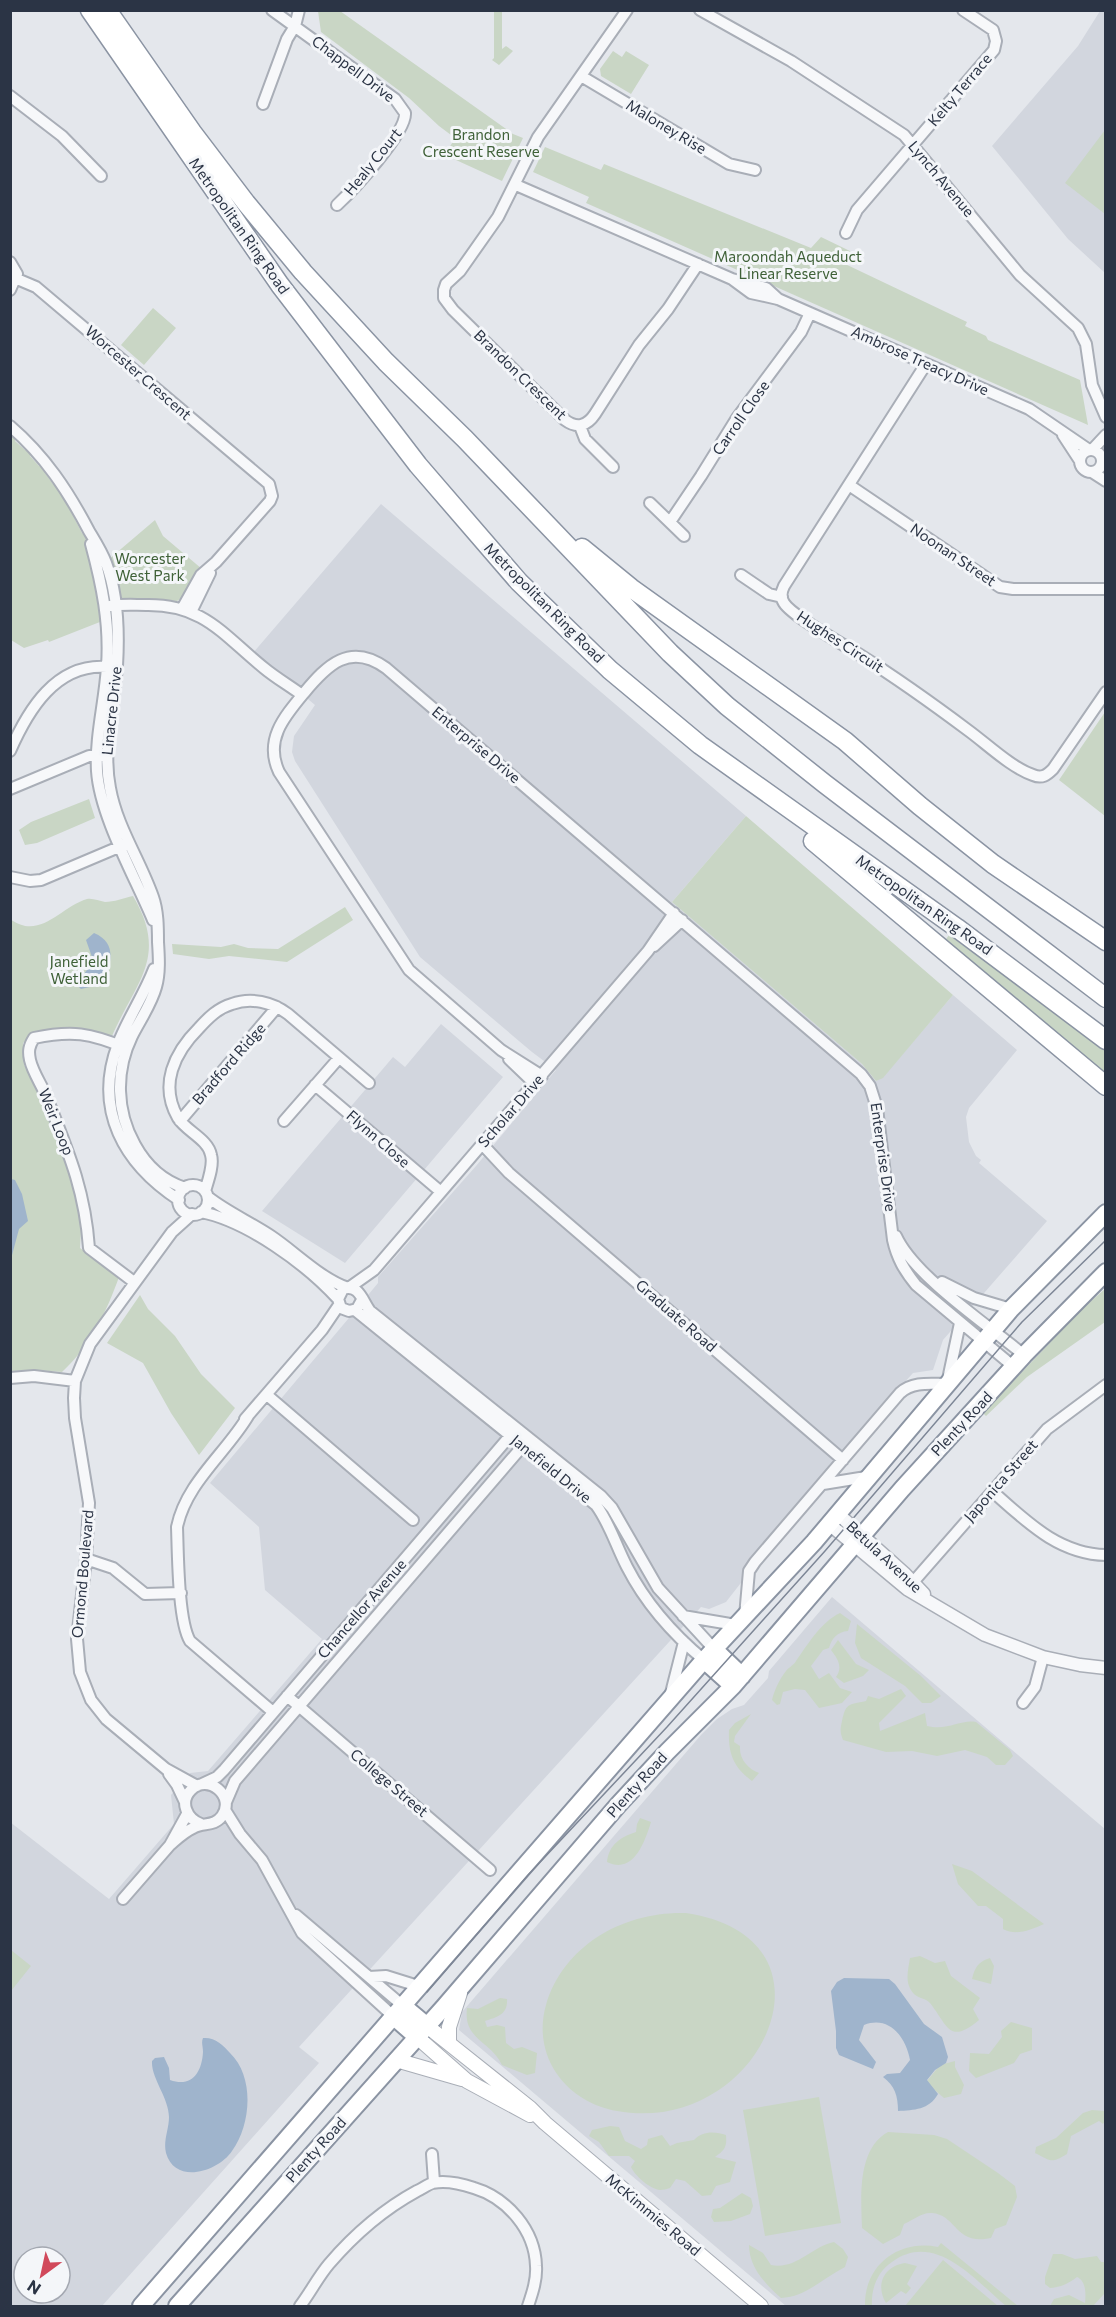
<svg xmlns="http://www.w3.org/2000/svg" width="1116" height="2317" font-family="Commissioner,sans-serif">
  <rect width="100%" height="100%" fill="#e4e7ec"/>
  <!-- built -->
  <path fill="#d2d6de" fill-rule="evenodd" d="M1100,11H1105V273L1068,239L992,146L1078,46Z
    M381,504L746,816L672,902L862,1064L876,1081L883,1077L953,995L1017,1050L969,1108L966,1117L969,1142L976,1156L981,1160L979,1163L1047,1221L943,1340L933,1370L913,1373L829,1465L831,1467L726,1602L709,1609L701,1607L299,2047L319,2063L102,2306H11L10,1822L109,1899L174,1824L171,1795L190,1773L208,1771L322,1639L265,1590L259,1527L210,1483L359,1306L378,1283V1277L476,1166L556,1070L532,1052L420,957L295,761L292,752L294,736L315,705L253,653ZM24,2257H60V2293H24Z
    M441,1024L503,1077L345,1263L262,1211L393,1057L405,1067Z
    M832,1597L1105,1829V2306H786L459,2030L462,2012L701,1735L717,1719L732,1709L744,1705L768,1678L769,1671Z"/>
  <!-- green -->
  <path fill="#c9d6c5" d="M318,11H340L513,134L523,138L502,181L445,155L455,138L439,126L409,98L321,32Z
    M494,11H502V49L506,46L513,51L499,65L492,60L494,58Z
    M613,51L622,57L626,51L649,65L631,94L601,76L600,69Z
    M1105,130V214L1065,183Z
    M545,147L601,170L604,164L811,248L821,237L852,252L843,263L967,322L965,326L986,336L988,340L1080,380L1088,425L586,203L589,197L533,172Z
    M153,308L176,328L144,365L121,345Z
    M10,434L15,437V441L25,450L31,452L30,456L39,466L44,467L46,470L45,473L53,484L58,485L60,488L59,492L65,501L71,505L70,510L82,533L85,535L99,583L105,620L49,642L48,640L24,648L11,640Z
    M155,520L163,536L202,569L185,596L177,601L122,598L119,596L108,560Z
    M1105,712V816L1059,780Z
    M89,799L95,818L37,843L25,845L19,830L31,822Z
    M746,816L953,995L883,1078L876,1081L862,1064L672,902Z
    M133,896C169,957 136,981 112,1036L61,1028L38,1031L23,1043L24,1065L36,1085L57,1137L82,1214L80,1248L119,1277C106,1313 90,1346 62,1372L36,1370L11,1371L10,919C40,941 60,907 87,899C93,898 99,901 105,902C114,902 124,898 133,896Z
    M345,907L353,920L287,962L229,956L209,959L173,954L172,944L221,947L234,944L248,948L278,949Z
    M949,935L1105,1050V1079L944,942Z
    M1105,1289V1322L1027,1377L986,1416L983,1413L1083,1308Z
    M140,1295L148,1309L175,1336L201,1374L235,1408L199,1455L171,1413L143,1363L107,1343Z
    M840,1613L851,1621L848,1631C837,1632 832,1638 829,1648L823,1650L811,1666L819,1679L829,1673L840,1688L852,1692L842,1703L819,1708L805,1690L795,1689L783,1692L780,1704L777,1705L772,1700C774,1691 780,1678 786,1671C789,1667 794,1665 796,1661C808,1644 821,1622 840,1613Z
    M857,1624L921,1676L941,1696L931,1703H922L905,1686L861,1658L855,1643Z
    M838,1640L856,1664L869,1670L863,1676L844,1683L836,1677C843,1667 838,1659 831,1650Z
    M901,1689L906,1696L879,1723L880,1731L925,1713L927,1726C948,1731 961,1719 976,1722L1010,1750L1013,1756L1005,1765H996L987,1757L965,1750L937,1756L912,1751L886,1752L843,1740C840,1732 840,1730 842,1721C846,1703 848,1705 866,1701L868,1696L879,1699Z
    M751,1714L735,1736L734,1742L740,1746C739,1759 748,1769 759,1773L752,1781C733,1767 728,1753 729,1730L735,1723Z
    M640,1818L651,1822C645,1841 634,1875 607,1862C609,1844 621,1837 636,1832L637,1824Z
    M952,1864L972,1871L1044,1924C1031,1930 1016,1936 1003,1929V1919L986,1906H978L958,1884Z
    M686,1913C852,1938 760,2137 617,2111C593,2107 571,2094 557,2074C543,2054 539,2029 546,2005C564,1944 625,1911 686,1913Z
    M11,1950L31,1966L11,1991Z
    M920,1956L935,1963L945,1961L951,1976L980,1998L973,2009L979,2020C949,2045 948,2026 930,2003C926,1998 919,1999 914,1994C904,1983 908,1971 910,1958Z
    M990,1958L994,1966L991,1984L972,1979C975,1967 978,1962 990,1958Z
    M500,1998L507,1999C508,2014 498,2017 485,2021L487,2027L497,2025L505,2027L506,2043L514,2049L522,2047L537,2053L535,2073L527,2075L502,2065C491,2041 463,2040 467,2008L478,2009Z
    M1011,2022L1032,2028V2050L1020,2054L1014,2063L976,2078L969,2071L970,2053L989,2054L1002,2037L1001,2031Z
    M955,2061V2067L964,2085L961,2094L944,2098L931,2087L927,2081L940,2065Z
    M819,2097L841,2223L765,2236L743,2110Z
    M1092,2110L1105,2111V2121L1103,2124L1099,2121L1071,2136L1067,2154C1051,2164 1051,2161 1035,2153L1036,2147L1056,2138L1083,2113Z
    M610,2126L619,2127L625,2141L641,2149L647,2145L648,2139L662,2135L670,2146L677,2143L694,2140C702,2131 715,2131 726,2135C727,2147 725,2150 715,2157L736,2162L730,2182L716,2186L711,2195L702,2196L685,2181L676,2179L670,2188C667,2189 663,2190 660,2190C650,2189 635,2176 631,2167L635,2161L629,2156H609L599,2142L589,2136L592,2130Z
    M888,2132L934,2135L947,2139L998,2173L1015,2186L1017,2197L1006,2225L995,2229L991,2238C955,2246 957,2215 932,2213C922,2212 913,2220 904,2224L900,2235L883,2244L862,2228C861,2197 857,2149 888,2132Z
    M742,2193L751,2198L753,2206L750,2214L731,2221L714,2222L711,2217L713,2209L720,2208Z
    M834,2242L843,2249L848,2257L845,2267C823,2278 806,2297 781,2298C765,2284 749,2267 749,2245L763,2253L771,2265C796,2270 811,2247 834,2242Z
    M941,2243L1018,2306H1006C976,2281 935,2230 892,2262C877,2272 871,2289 872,2306H865C864,2265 899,2239 938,2247Z
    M1053,2254H1062L1075,2259L1097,2256L1101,2262H1105V2293L1093,2306H1050L1054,2299L1069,2295L1085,2303C1086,2293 1086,2281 1077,2277C1068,2284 1061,2287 1050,2288L1045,2284V2277Z
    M943,2260L998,2306H905Z
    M905,2263L917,2266L907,2284L911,2288L906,2294L901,2291L886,2303C875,2285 884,2266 905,2263Z"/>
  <!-- water -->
  <path fill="#9fb4cc" d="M94,933C118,943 111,964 103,984L81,989L76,984L87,970L92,957L86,940Z
    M11,1179L15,1180L22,1194L28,1221L19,1229L11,1259Z
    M844,1978L889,1979L895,1984L924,2024L942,2037L948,2057L946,2063L935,2070L927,2080L938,2094C929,2110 914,2110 898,2111C898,2096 895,2086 883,2077L887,2074L900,2073L910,2060C906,2037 889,2015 864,2025L859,2040L876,2062L873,2069L839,2055L836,2048V2031L831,1991L837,1982Z
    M203,2038C215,2037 223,2045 230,2053C255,2077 251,2125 232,2151C218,2172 175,2185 166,2153C163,2141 169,2129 169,2117C169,2098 151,2078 152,2061L155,2058L164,2057L169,2068L170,2080C192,2088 202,2072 203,2052C203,2046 201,2043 203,2038Z"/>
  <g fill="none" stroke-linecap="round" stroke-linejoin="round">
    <!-- minor casing -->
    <g stroke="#a9aeb7" stroke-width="14">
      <path id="minor" d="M272,10L395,99L405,113C407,132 353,190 337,205
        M627,10L538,137L498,217L460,271L446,284L444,290V298L453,310L565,420C577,429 587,426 595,414L639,345L668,309L698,264
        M700,10L791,61L904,135L1020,275L1078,328L1086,344L1092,385L1106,417
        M581,76L729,164L755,170
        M10,96L62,136L101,176
        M263,104L287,39L295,26L299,10
        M516,185L732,279L766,288L778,299
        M846,233L857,210L994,50L996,41L993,30L963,10
        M10,262L17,274L10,290
        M10,276L36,287L269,484L272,496L270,501L216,562L201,575L182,609
        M732,279L751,293L778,299L1029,409L1089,450
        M926,364L784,586C781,592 780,597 784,603C792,616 844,645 860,655C898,679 933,704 969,731C988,745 1012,768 1033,775C1042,779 1047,775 1053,769L1106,692
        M10,426C45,456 68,491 89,531C95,541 102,552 106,563C118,594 119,633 117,666C114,706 102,748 110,788C117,827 140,860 153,897C158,911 158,928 158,942C159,957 160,973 156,987C151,1005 140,1020 132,1036C115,1071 116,1111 135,1145C146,1165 163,1181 185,1188
        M580,426L585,439L613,467
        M1063,435L1080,461
        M1080 461a11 11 0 1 1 22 0a11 11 0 1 1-22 0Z
        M1092,450L1106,435
        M1092,472L1106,481
        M849,485L1000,587L1013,589H1106
        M650,503L684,536
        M670,522L701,476L737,418L801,332L810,313
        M91,544C102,585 110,623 107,666C105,701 95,736 97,771C100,816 135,877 153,920
        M741,575L769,594L782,597
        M110,606C123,604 134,605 146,605C204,604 223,635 264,668C276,678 290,686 302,695
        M191,612L210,573
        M10,751C28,710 56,663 107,667
        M10,789L89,756H103
        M10,877L30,881L41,880L126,844
        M654,946L682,920
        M154,969C144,995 128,1018 118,1044C93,1110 124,1164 179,1200
        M126,1048C90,1033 72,1030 34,1038C29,1046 28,1051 30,1060C33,1073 42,1085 47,1098C68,1151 85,1190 89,1248L134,1282
        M509,1059L535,1084
        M542,1076L501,1050L409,970L279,772C264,740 284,717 304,693C327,665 350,642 386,668L861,1074L870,1086L877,1108L893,1240C897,1258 904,1270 916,1285L1014,1367
        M315,1085L441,1192
        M180,1121L277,1007
        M284,1121L339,1058
        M482,1144L509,1173L843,1460
        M178 1200a15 15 0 1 1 30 0a15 15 0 1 1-30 0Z
        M205,1191C208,1181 214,1165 211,1155C208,1139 186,1131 178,1118C159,1085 174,1053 199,1028C208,1018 218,1008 232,1004C251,997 272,1002 288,1014L369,1083
        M208,1197C227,1212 250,1222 271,1236C295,1252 321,1279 348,1288
        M201,1212C247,1221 306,1264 338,1299
        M192,1214L172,1232L90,1344L75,1381L74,1398L75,1418L89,1503L86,1559L77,1639L80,1672L91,1700L106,1719L166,1769L197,1786
        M896,1236C914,1276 989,1326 1024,1355
        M942,1282L974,1298L1011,1309
        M350,1287L374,1270L648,951L674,913
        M362,1300L357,1309L349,1311L341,1308L338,1299L343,1289C359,1284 362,1300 370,1311L601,1496L612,1508L658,1588L714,1649
        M355,1310L596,1505C610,1524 616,1546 627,1567C645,1602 674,1635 704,1660
        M10,1378L34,1376L75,1381
        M267,1395L413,1520
        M248,1416C226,1453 186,1483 177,1527C178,1553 178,1621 190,1641L273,1712
        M245,1419L322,1330L339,1305
        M823,1484L866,1477
        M992,1491C1026,1521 1058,1554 1106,1555
        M86,1559L113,1568L145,1594L181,1593
        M908,1588L1047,1429L1106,1385
        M683,1616L736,1625
        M745,1616L749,1571L755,1562L900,1393C913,1381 931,1384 947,1384L960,1323
        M671,1693L684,1642
        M287,1696L490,1870
        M1023,1703L1035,1687L1043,1657
        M169,1774L177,1785L185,1802
        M202,1784L217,1777L224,1770L515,1430
        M226,1802L235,1781L527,1441
        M225,1810L240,1834L262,1860L302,1933L393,2016
        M170,1845C177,1839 184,1832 193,1828C203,1822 214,1827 222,1816C236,1796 208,1773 191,1790C179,1802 187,1819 201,1824
        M123,1899L170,1845L187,1814
        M296,1915L402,2005
        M369,1977L386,1976L418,1986
        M432,2154L434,2182
        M300,2306C310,2293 318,2277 329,2264C353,2236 384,2209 417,2191C422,2189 428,2184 433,2183C446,2180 462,2184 474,2188C507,2198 535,2230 536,2266C537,2280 532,2294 528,2306"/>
    </g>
    <!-- tertiary casing -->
    <g stroke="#a9aeb7" stroke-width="15">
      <path id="tertiary" d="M837,1513L904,1573L924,1594
        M829,1524L907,1589L985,1635L1043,1657L1080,1665L1106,1668"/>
    </g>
    <!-- secondary casing -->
    <g stroke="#a9aeb7" stroke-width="16">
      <path id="secondary" d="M427,2026L530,2108L545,2123L761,2306
        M417,2037L467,2081L530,2115
        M449,2042V2027L460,1993
        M396,2060L462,2079"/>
    </g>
    <!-- trunk casing -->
    <g stroke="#8b94a3" stroke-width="20">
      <path id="trunk" d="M714,1649L742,1676
        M704,1660L733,1686
        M402,2005L427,2026
        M393,2016L417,2037
        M141,2306L704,1660L814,1542L1011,1309L1106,1213
        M177,2306L444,2007L618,1805L667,1752L733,1686L902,1489L1024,1355L1106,1272"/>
    </g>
    <!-- motorway casing -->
    <g stroke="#8b94a3" stroke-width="21">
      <path id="motorway" d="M90,10L280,285L418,465L519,582L610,670L700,745L957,928L1106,1040
        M107,10L192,132L246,203L303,272L386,362L465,439L670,653L727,706L825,784L1106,998
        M582,548L631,588L845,741L920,806L993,864L1106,941
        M813,841L1106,1086"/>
    </g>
    <!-- minor -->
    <use href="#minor" stroke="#f7f8fa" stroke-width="10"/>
    <!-- tertiary -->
    <use href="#tertiary" stroke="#f7f8fa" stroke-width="12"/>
    <!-- secondary -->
    <use href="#secondary" stroke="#fff" stroke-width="14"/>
    <!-- trunk -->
    <use href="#trunk" stroke="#fff" stroke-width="16"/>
    <!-- motorway -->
    <use href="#motorway" stroke="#fff" stroke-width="18"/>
    <!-- tram -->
    <path stroke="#7d8696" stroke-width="1.5" d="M427,1992L528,1875L667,1727L825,1551L1022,1322L1106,1240"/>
  </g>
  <g text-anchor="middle" stroke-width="6" stroke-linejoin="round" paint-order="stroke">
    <!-- street labels -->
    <g font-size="15" fill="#2b3445" stroke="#f4f6f9">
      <text transform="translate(353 69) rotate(37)" y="5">Chappell Drive</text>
      <text transform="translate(960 90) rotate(-50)" y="5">Kelty Terrace</text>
      <text transform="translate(666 127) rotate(31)" y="5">Maloney Rise</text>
      <text transform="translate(373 162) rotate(-51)" y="5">Healy Court</text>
      <text transform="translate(941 179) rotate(50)" y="5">Lynch Avenue</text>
      <text transform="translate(239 226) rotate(55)" y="5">Metropolitan Ring Road</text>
      <text transform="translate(920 361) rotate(24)" y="5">Ambrose Treacy Drive</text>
      <text transform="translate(138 373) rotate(41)" y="5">Worcester Crescent</text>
      <text transform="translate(520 375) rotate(44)" y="5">Brandon Crescent</text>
      <text transform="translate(741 418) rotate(-55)" y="5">Carroll Close</text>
      <text transform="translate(953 555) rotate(34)" y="5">Noonan Street</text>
      <text transform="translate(544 603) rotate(45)" y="5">Metropolitan Ring Road</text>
      <text transform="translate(840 642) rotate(33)" y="5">Hughes Circuit</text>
      <text transform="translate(112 711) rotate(-84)" y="5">Linacre Drive</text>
      <text transform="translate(476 745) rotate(40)" y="5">Enterprise Drive</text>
      <text transform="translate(924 905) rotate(35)" y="5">Metropolitan Ring Road</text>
      <text transform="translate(229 1064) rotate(-49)" y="5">Bradford Ridge</text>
      <text transform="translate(511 1111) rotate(-49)" y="5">Scholar Drive</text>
      <text transform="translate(56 1122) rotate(68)" y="5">Weir Loop</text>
      <text transform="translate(378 1139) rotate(41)" y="5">Flynn Close</text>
      <text transform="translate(883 1157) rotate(82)" y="5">Enterprise Drive</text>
      <text transform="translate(676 1316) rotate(41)" y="5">Graduate Road</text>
      <text transform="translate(962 1424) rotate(-47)" y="5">Plenty Road</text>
      <text transform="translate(551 1469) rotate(39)" y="5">Janefield Drive</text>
      <text transform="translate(1001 1481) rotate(-49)" y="5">Japonica Street</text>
      <text transform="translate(884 1557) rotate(43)" y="5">Betula Avenue</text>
      <text transform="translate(83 1574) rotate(-85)" y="5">Ormond Boulevard</text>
      <text transform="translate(362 1609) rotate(-49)" y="5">Chancellor Avenue</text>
      <text transform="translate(389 1783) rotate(40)" y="5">College Street</text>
      <text transform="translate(637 1785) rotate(-48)" y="5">Plenty Road</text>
      <text transform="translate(316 2150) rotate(-48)" y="5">Plenty Road</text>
      <text transform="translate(653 2215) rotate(40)" y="5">McKimmies Road</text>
    </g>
    <!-- park labels -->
    <g font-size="15" fill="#3f6138" stroke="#f4f6f9">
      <text x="481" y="140">Brandon<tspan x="481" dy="17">Crescent Reserve</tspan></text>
      <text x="788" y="262">Maroondah Aqueduct<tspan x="788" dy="17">Linear Reserve</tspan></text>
      <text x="150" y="564">Worcester<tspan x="150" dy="17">West Park</tspan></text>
      <text x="79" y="967">Janefield<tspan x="79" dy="17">Wetland</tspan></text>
    </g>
  </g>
  <!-- border -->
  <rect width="1116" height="2317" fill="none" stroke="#2b3445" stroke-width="24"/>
  <!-- north arrow -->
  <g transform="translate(42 2275) rotate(213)"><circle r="28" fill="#f4f6f9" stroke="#a4a8b1" stroke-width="1.5"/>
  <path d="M0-4.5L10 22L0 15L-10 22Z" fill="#d1495b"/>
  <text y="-9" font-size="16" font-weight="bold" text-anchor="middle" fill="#2b3445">N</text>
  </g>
</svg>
